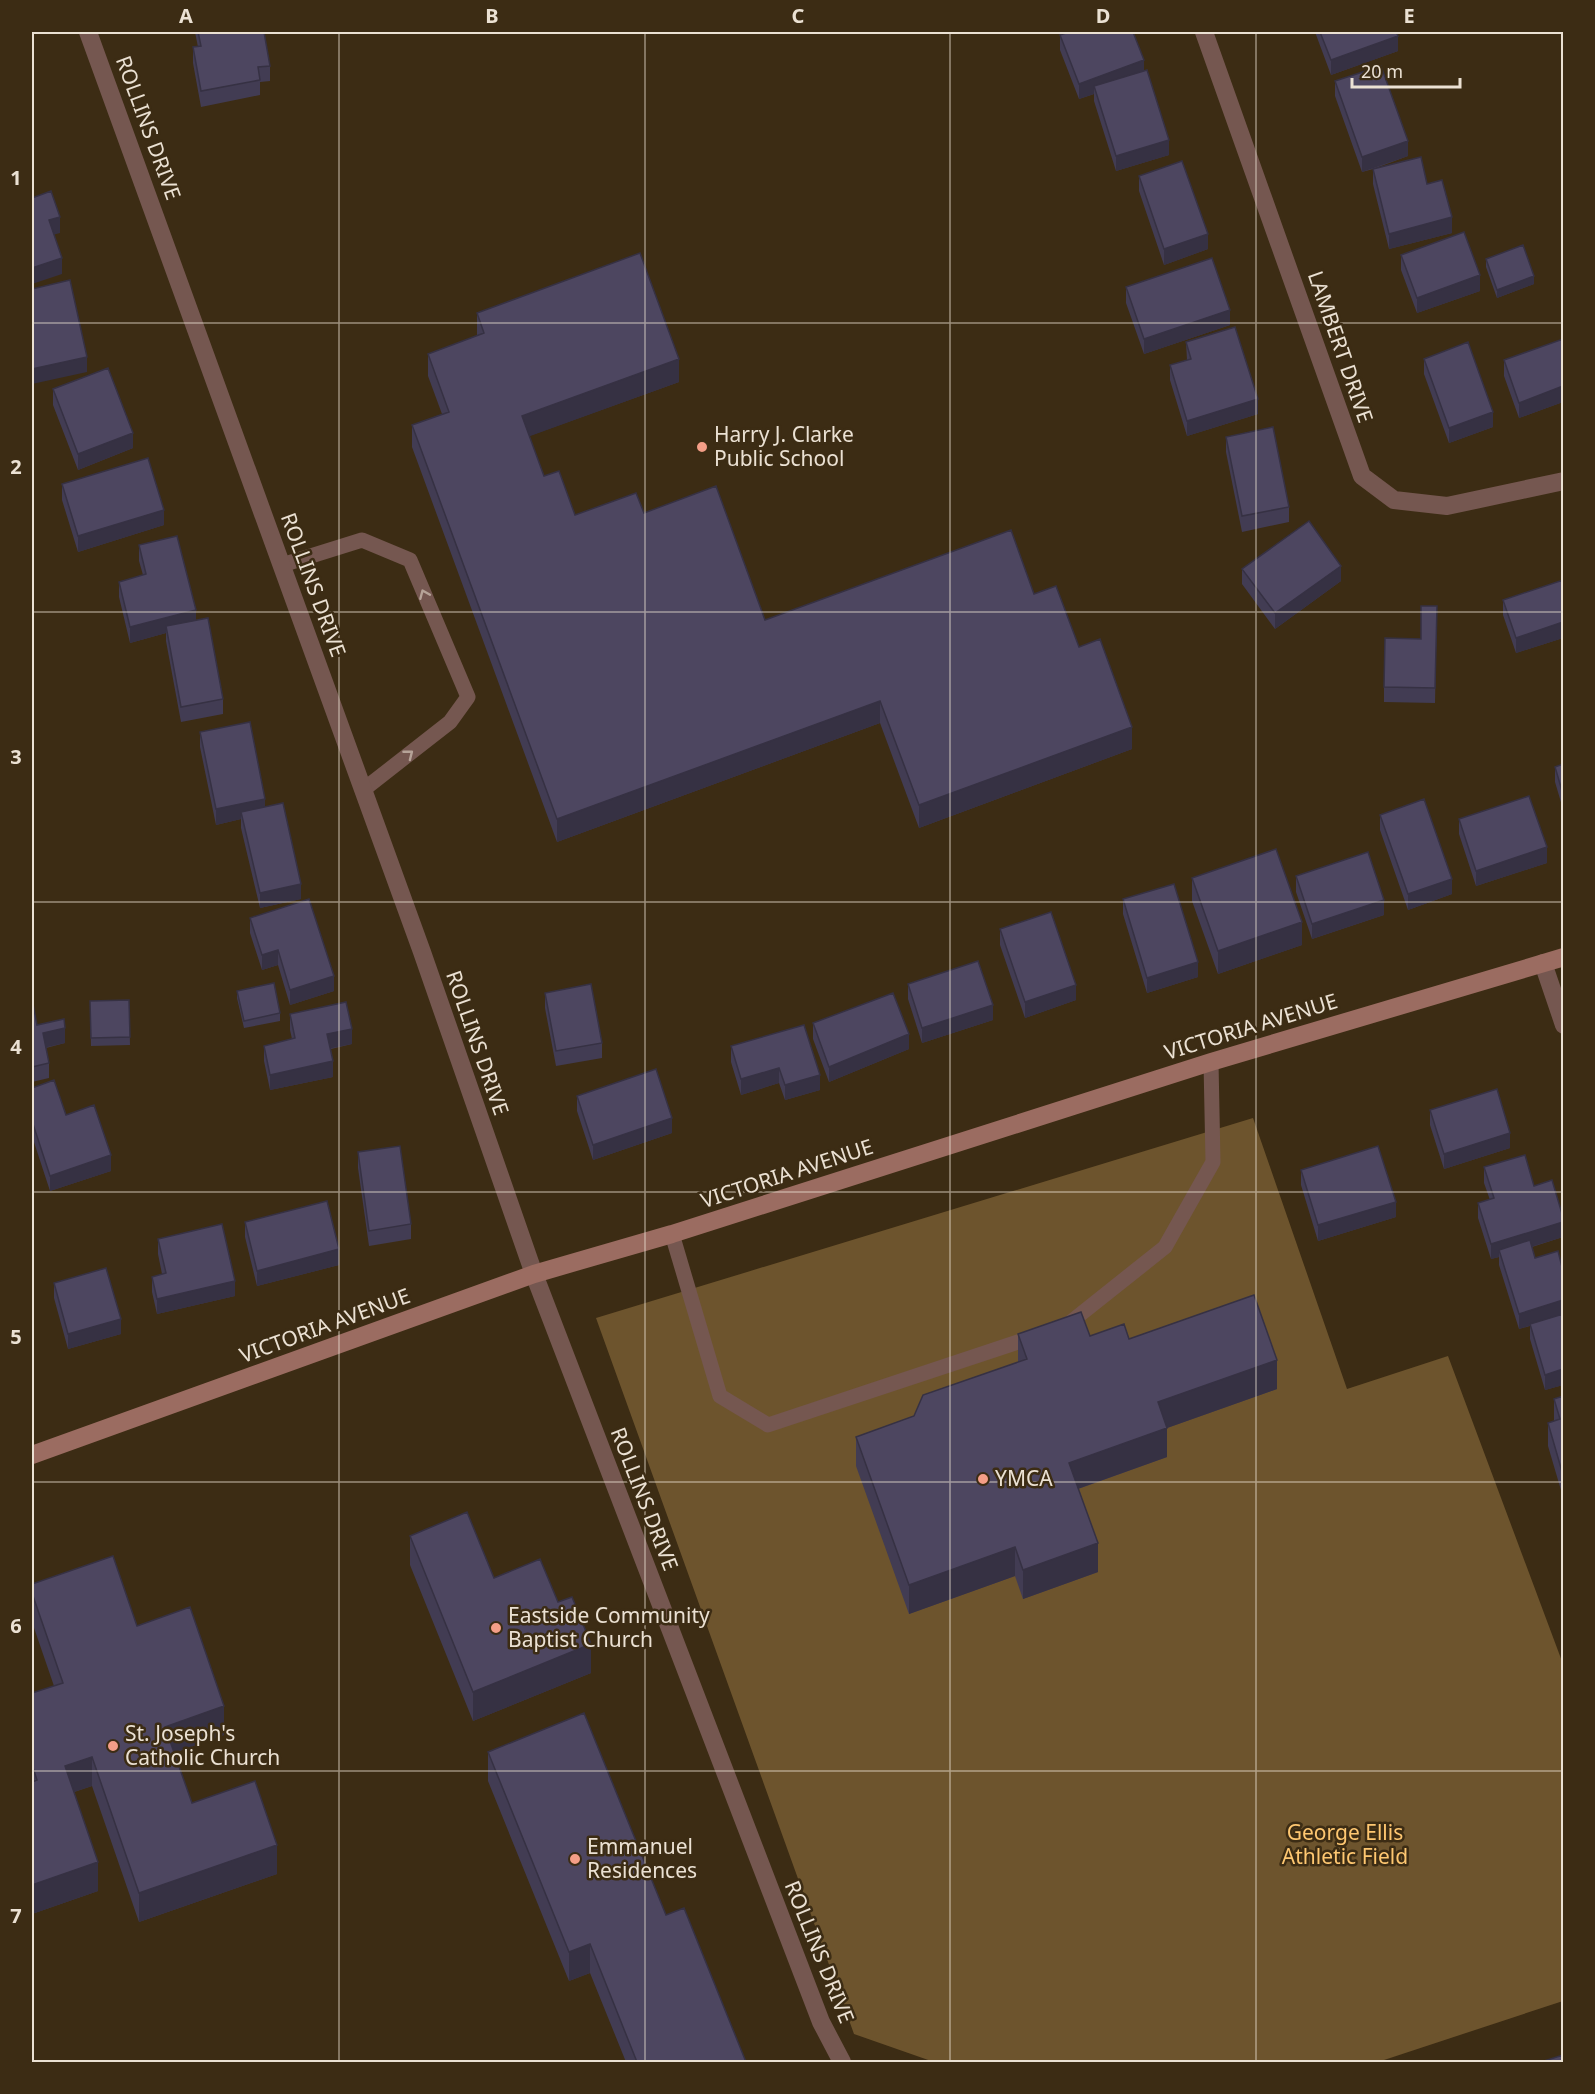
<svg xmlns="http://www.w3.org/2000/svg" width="1595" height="2094" font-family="'Noto Sans',sans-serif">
  <rect width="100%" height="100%" fill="#3c2c14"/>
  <!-- green -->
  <path fill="#6d542d" d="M1253,1118L1347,1389L1448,1356L1563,1664V2001L1378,2062H934L854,2034L596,1318Z"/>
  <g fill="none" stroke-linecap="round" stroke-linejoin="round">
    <!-- lane -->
    <path stroke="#755750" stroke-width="15" d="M282,565L362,540L410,560L468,697L450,722L363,790
      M672,1234L720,1396L768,1425L1036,1336
      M1067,1325L1165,1247L1213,1162L1211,1062"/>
    <!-- street -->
    <path stroke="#755750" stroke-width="18" d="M88,32L422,952L534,1274L821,2022L842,2062
      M1204,32L1362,476L1394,500L1447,506L1564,481
      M1543,963L1564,1025"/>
    <!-- secondary -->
    <path stroke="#9b6c61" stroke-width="18" d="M32,1455L534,1274L672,1234L1211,1062L1564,957"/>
  </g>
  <!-- wall -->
  <path fill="#423c53" d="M195,32H264L270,66V81L260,82V95L201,107L193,63V47H198Z
    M1315,32H1396L1398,51L1331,75Z
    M1060,35L1144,71L1169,155L1116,171L1094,101V94L1079,99L1060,50Z
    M1335,81L1408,156L1373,169L1427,184L1452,233L1389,249L1373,184V169L1362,172L1335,96Z
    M1139,176L1208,249L1164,265L1139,191Z
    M1401,255L1480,291L1417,313L1401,270Z
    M1486,259L1534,284L1497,298L1486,267Z
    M1126,287L1230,325L1144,354L1126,303Z
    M477,313L679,382L529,436L544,476L575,515L644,513L765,620L1034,594L1079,647L1132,749L919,828L880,723L557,842L412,447V425L442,414L428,376V354L477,336Z
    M1563,339V402L1519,418L1504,376V360Z
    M1186,342L1258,414L1187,436L1170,380V365L1187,360Z
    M1424,359L1493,427L1449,443L1424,374Z
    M53,389L133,448L78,470L53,405Z
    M1226,437L1289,507V522L1242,532L1226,452Z
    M62,484L164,525L78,552L62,500Z
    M139,545L196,621L223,699V714L181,722L166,641V633L130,643L119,597V582L143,575L139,561Z
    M1242,569L1341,581L1275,629L1242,584Z
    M1563,580V638L1516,653L1503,615V600Z
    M1437,606L1435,703L1384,702V687L1421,639Z
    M200,732L265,807L301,899L260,908L241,828V819L216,825L200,747Z
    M1563,764V809L1555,782V767Z
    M1380,815L1452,894L1408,910L1380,830Z
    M1459,819L1547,863L1476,886L1459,834Z
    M1296,876L1384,915L1312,939L1296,892Z
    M1192,878L1302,945L1218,974L1192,901Z
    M1123,899L1198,977L1147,993L1123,914Z
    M250,918L334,991L290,1005L278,965L262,970L250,933Z
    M1000,929L1076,1000L1025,1018L1000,945Z
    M908,984L993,1020L922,1043L908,999Z
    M237,991L280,1013V1021L244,1028L237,998Z
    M545,993L602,1043V1058L556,1066L545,1008Z
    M32,999L37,1025L65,1043L46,1048L49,1063V1078L32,1082Z
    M129,1000L130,1045L91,1046L90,1001Z
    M290,1014L352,1044L331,1049L333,1077L270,1090L264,1061V1046L292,1039L290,1030Z
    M813,1023L909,1049L829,1082L813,1039Z
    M804,1025L820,1090L785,1100L779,1083L741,1095L731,1062V1046Z
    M32,1088L66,1115L111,1171L50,1191L32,1136Z
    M577,1096L672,1133L593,1160L577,1111Z
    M1430,1110L1510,1148L1444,1169L1430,1125Z
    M358,1152L411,1224V1239L369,1246L358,1168Z
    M1484,1167L1534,1186L1563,1237L1532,1247L1535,1258L1563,1271V1385L1545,1390L1530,1339V1326L1519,1329L1499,1265V1257L1491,1259L1478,1218V1203L1490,1200L1484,1183Z
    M1301,1170L1396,1217L1318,1241L1301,1185Z
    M245,1222L339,1265L257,1286L245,1237Z
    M158,1239L235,1296L157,1314L152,1292V1277L162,1274L158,1254Z
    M54,1283L121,1334L68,1349L54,1298Z
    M1018,1334L1090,1336L1129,1339L1277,1389L1167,1428V1457L1078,1489L1098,1572L1023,1599L1015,1576L909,1614L856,1466V1437L914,1416L1018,1362Z
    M1563,1396V1497L1548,1446V1423L1554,1421V1399Z
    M410,1536L494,1578L558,1602L591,1673L473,1721L410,1565Z
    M32,1584L137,1626L224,1735L174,1753L192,1803L277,1874L139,1922L92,1786L74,1792L98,1891L32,1914V1693L54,1686L32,1622Z
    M488,1752L666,1915L746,2062H626L590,1973L569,1981L488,1781Z"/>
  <!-- shaded-wall -->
  <path fill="#363143" d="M1398,36V51L1331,75V60Z
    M1144,60V75L1094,86V94L1079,99V84Z
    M1169,140V155L1116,171V156Z
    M1408,141V156L1362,172V157Z
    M60,217V233L49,236V220Z
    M1452,217V233L1389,249V234Z
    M1208,234V249L1164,265V249Z
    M62,258V274L32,284V268Z
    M1480,275V291L1417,313V298Z
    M1534,276V284L1497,298V290Z
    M1230,310V325L1144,354V339Z
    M87,357V372L32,384V369Z
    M679,359V382L522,439V416Z
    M1563,386V402L1519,418V403Z
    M1258,399V414L1187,436V421Z
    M1493,412V427L1449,443V428Z
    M133,433V448L78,470V454Z
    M164,510V525L78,552V536Z
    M1341,566V581L1275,629V613Z
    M196,610V626H166V633L130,643V627Z
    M1563,622V638L1516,653V638Z
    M880,701V723L557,842V819Z
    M1132,727V749L919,828V805Z
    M265,799V814L241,812V819L216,825V809Z
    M1547,847V863L1476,886V871Z
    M1452,879V894L1408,910V894Z
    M301,884V899L260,908V893Z
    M1384,900V915L1312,939V924Z
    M1302,922V945L1218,974V951Z
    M278,950V965L262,970V955Z
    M1198,962V977L1147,993V978Z
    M334,976V991L290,1005V990Z
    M1076,985V1000L1025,1018V1002Z
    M993,1005V1020L922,1043V1028Z
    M65,1028V1043L43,1048V1033Z
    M352,1029V1044L327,1049V1034Z
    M909,1034V1049L829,1082V1067Z
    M333,1061V1077L270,1090V1075Z
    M779,1068V1083L741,1095V1079Z
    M820,1075V1090L785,1100V1085Z
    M672,1118V1133L593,1160V1145Z
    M1510,1133V1148L1444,1169V1154Z
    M111,1155V1171L50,1191V1176Z
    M1396,1202V1217L1318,1241V1225Z
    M1563,1222V1237L1501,1256L1499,1250V1257L1491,1259V1244Z
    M339,1249V1265L257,1286V1271Z
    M235,1281V1296L157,1314V1299Z
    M1563,1300V1315L1519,1329V1314Z
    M121,1319V1334L68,1349V1334Z
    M1277,1360V1389L1167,1428V1457L1069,1492V1463L1158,1402Z
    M1563,1369V1385L1545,1390V1375Z
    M1098,1543V1572L1023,1599V1570Z
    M1015,1547V1576L909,1614V1585Z
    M591,1644V1673L473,1721V1692Z
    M224,1706V1735L165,1756V1727Z
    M92,1757V1786L65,1795V1766Z
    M277,1845V1874L139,1922V1893Z
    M98,1862V1891L32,1914V1885Z
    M590,1944V1973L569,1981V1952Z"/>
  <!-- building -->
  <path fill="#4d4660" stroke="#363143" stroke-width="1.5" d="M198,32H264L270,66L258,67L260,80L201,91L193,47L201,46Z
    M1069,32H1133L1144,60L1079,84L1060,35Z
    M1320,32H1396L1398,36L1331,60Z
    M1381,66L1408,141L1362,157L1335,81Z
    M1147,70L1169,140L1116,156L1094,86Z
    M1421,157L1427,184L1442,180L1452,217L1389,234L1373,169Z
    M1182,161L1208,234L1164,249L1139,176Z
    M51,191L60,217L49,220L62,258L32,268V198Z
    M1464,232L1480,275L1417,298L1401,255Z
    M1523,245L1534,276L1497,290L1486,259Z
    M640,253L679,359L522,416L544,476L559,471L575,515L636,493L644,513L716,486L765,620L1011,530L1034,594L1056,586L1079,647L1100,639L1132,727L919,805L880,701L557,819L412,425L449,412L428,354L484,333L477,313Z
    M1212,258L1230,310L1144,339L1126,287Z
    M70,280L87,357L32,369V289Z
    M1235,327L1258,399L1187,421L1170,365L1191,359L1186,342Z
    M1563,339V386L1519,403L1504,360Z
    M1468,342L1493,412L1449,428L1424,359Z
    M108,368L133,433L78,454L53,389Z
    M1273,427L1289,507L1242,516L1226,437Z
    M148,458L164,510L78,536L62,484Z
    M1309,521L1341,566L1275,613L1242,569Z
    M177,536L196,610L130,627L119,582L146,574L139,545Z
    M1563,580V622L1516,638L1503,600Z
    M1421,606H1437L1435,688L1384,687L1385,638L1421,639Z
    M208,618L223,699L181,707L166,626Z
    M250,722L265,799L216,809L200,732Z
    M1563,764V794L1555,767Z
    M1529,796L1547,847L1476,871L1459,819Z
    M1424,799L1452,879L1408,894L1380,815Z
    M283,803L301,884L260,893L241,812Z
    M1276,849L1302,922L1218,951L1192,878Z
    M1368,852L1384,900L1312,924L1296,876Z
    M1174,884L1198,962L1147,978L1123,899Z
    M309,899L334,976L290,990L278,950L262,955L250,918Z
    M1051,912L1076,985L1025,1002L1000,929Z
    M978,961L993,1005L922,1028L908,984Z
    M274,983L280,1013L244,1021L237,991Z
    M591,984L602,1043L556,1051L545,993Z
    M893,993L909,1034L829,1067L813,1023Z
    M32,999L37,1025L64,1019L65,1028L43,1033L49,1063L32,1067Z
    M129,1000L130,1037L91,1038L90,1001Z
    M346,1002L352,1029L327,1034L333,1061L270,1075L264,1046L295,1038L290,1014Z
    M804,1025L820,1075L785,1085L779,1068L741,1079L731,1046Z
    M656,1069L672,1118L593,1145L577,1096Z
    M54,1080L66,1115L94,1105L111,1155L50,1176L32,1121V1088Z
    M1497,1089L1510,1133L1444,1154L1430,1110Z
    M400,1146L411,1224L369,1231L358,1152Z
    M1378,1146L1396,1202L1318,1225L1301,1170Z
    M1525,1155L1534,1186L1552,1180L1563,1217V1222L1491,1244L1478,1203L1494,1198L1484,1167Z
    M327,1201L339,1249L257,1271L245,1222Z
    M222,1224L235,1281L157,1299L152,1277L166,1273L158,1239Z
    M1530,1240L1535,1258L1558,1251L1563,1271V1300L1519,1314L1499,1250Z
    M106,1268L121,1319L68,1334L54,1283Z
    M1254,1295L1277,1360L1158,1402L1167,1428L1069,1463L1098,1543L1023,1570L1015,1547L909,1585L856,1437L914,1416L923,1395L1027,1359L1018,1334L1081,1312L1090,1336L1124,1324L1129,1339Z
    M1563,1314V1369L1545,1375L1530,1324Z
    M1563,1396V1475L1548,1423L1560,1419L1554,1399Z
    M467,1512L494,1578L540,1559L558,1602L572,1597L591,1644L473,1692L410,1536Z
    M113,1556L137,1626L190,1607L224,1706L165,1727L192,1803L255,1781L277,1845L139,1893L92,1757L65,1766L98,1862L32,1885V1782L37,1780L32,1765V1693L63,1683L32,1593V1584Z
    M584,1713L666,1915L684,1908L746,2062H637L590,1944L569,1952L488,1752Z
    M1563,2055V2062H1541Z"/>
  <!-- one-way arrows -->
  <defs><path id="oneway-chevron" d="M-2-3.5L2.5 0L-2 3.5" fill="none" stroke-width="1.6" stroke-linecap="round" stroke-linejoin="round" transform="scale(1.5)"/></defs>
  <g stroke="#b6a398">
    <use href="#oneway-chevron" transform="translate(424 594) rotate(-113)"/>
    <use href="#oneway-chevron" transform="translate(409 754) rotate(-38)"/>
  </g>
  <!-- grid -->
  <path fill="none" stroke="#ebe1d3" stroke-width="1.5" stroke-opacity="0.55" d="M339,32V2062M645,32V2062M950,32V2062M1256,32V2062M32,323H1564M32,612H1564M32,902H1564M32,1192H1564M32,1482H1564M32,1771H1564"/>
  <!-- markers -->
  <g fill="#f49e87" stroke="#3c2c14" stroke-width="2">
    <circle cx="702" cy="447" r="6"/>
    <circle cx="983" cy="1479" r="6"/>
    <circle cx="496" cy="1628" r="6"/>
    <circle cx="113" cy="1746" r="6"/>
    <circle cx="575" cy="1859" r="6"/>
  </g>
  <g text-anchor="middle" stroke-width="5" stroke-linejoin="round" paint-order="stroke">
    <!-- street labels -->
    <g font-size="21" fill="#ebe1d3" stroke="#3c2c14">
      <text transform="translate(148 128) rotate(70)" y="7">ROLLINS DRIVE</text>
      <text transform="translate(1340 347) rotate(71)" y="7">LAMBERT DRIVE</text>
      <text transform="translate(313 585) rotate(70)" y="7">ROLLINS DRIVE</text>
      <text transform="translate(1251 1027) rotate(-17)" y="7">VICTORIA AVENUE</text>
      <text transform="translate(477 1043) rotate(71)" y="7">ROLLINS DRIVE</text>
      <text transform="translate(787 1174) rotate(-18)" y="7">VICTORIA AVENUE</text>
      <text transform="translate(325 1326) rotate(-20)" y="7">VICTORIA AVENUE</text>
      <text transform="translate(644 1499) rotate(69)" y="7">ROLLINS DRIVE</text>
      <text transform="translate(819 1952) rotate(68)" y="7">ROLLINS DRIVE</text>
    </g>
    <!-- poi labels -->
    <g font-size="21" fill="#ebe1d3" stroke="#3c2c14" text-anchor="start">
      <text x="714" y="442">Harry J. Clarke<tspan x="714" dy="24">Public School</tspan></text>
      <text x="995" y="1486">YMCA</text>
      <text x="508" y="1623">Eastside Community<tspan x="508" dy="24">Baptist Church</tspan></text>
      <text x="125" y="1741">St. Joseph's<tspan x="125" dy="24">Catholic Church</tspan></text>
      <text x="587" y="1854">Emmanuel<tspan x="587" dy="24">Residences</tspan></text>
    </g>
    <!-- park labels -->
    <g font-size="21" fill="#fec771" stroke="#3c2c14">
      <text x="1345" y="1840">George Ellis<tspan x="1345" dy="24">Athletic Field</tspan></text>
    </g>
  </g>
  <!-- border -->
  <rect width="1595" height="2094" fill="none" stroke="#3c2c14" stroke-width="66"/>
  <!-- scale -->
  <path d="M1352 78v9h108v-9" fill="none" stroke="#ebe1d3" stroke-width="3"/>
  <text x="1361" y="78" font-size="18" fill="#ebe1d3" stroke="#3c2c14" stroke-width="4.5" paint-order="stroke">20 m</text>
  <rect x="33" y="33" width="1529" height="2028" fill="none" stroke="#ebe1d3" stroke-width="2"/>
  <g font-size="20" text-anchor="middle" font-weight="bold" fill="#ebe1d3">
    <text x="186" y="23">A</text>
    <text x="492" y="23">B</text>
    <text x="798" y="23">C</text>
    <text x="1103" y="23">D</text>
    <text x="1409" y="23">E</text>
    <text x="16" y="185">1</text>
    <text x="16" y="474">2</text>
    <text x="16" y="764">3</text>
    <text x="16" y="1054">4</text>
    <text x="16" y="1344">5</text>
    <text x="16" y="1633">6</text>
    <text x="16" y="1923">7</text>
  </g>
</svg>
